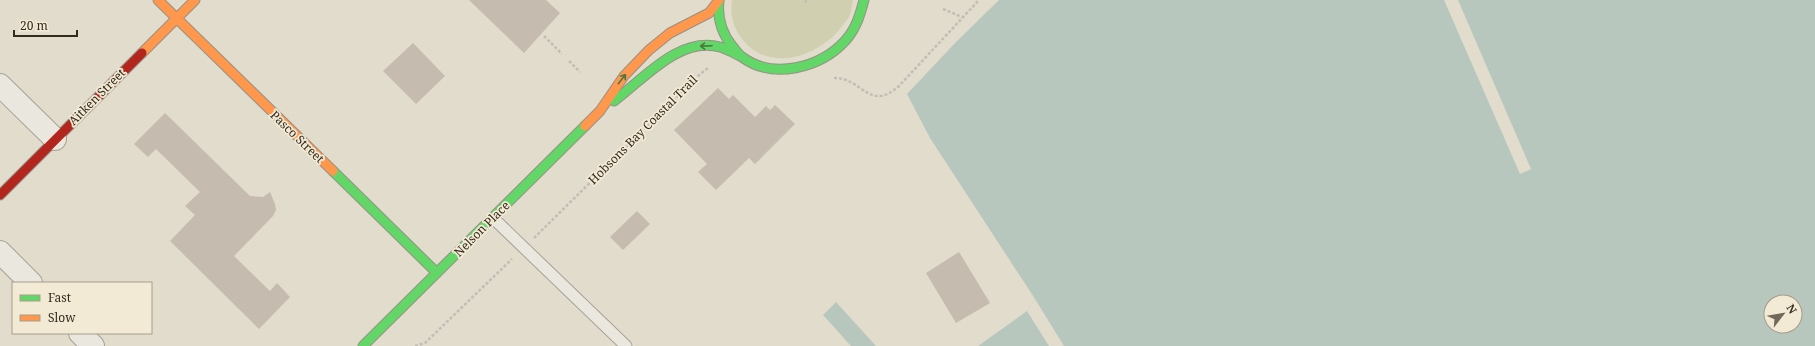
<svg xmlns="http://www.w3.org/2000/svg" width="1815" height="346" font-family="'Noto Serif',serif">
  <rect width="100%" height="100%" fill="#e2dccd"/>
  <!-- green -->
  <path fill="#d0d0b1" d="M732,0H853C852,5 851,11 850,15C848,19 845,22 843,25C821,56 770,74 743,40C733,28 730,15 732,0Z"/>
  <!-- water -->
  <path fill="#b8c7be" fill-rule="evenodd" d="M999,0H1815V346H978L1027,311L1035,299L930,138L907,94L956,42ZM1771,302H1795V326H1771Z
    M836,302L876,346H851L823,315Z"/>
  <!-- pier -->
  <path fill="#e2dccd" d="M1444,0H1458L1531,169L1520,174Z
    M1035,299L1064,346H1049L1027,311Z"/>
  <!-- building -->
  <path fill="#c5bbae" d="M469,0H546L560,13L524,53Z
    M413,43L445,76L416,104L383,71Z
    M718,88L729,99L733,95L755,117L766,106L770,110L775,105L795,124L755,164L749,158L716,190L698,172L707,164L674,130Z
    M165,113L250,196L263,197L270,192L275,204L276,210L273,216L234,256L270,291L277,283L290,297L259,329L170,241L195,215L185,206L200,192L156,149L148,157L134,144Z
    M637,211L650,224L623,250L610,237Z
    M959,252L990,303L956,323L926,273Z"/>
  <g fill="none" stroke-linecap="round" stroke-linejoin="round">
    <!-- lane casing -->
    <g stroke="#a7a196" stroke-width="13">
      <path id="lane" d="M493,218L626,346"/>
    </g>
    <!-- street casing -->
    <g stroke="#a7a196" stroke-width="24">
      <path id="street" d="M0,85L55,139
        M0,252L31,283
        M80,333L93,346"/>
    </g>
    <!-- fast casing -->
    <g stroke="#979186" stroke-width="11">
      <path id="fast" d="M719,0C717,17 721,32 732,46C735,49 738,54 742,57C773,80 820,68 845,41C856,29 860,15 864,0
        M614,101C644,79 679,36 720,47C727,49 734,53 740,56
        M333,171L437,273
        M363,346L585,126"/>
    </g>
    <!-- slow casing -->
    <g stroke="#979186" stroke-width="11">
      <path id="slow" d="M158,0L333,171
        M142,53L195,0
        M585,126L600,111L624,76L649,50L670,33L709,13L719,0"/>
    </g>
    <!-- jam casing -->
    <g stroke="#979186" stroke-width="11">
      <path id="jam" d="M0,195L142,53"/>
    </g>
    <!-- path -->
    <path stroke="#c3bdb5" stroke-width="2.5" stroke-dasharray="3 2" stroke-linecap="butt" d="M805,0L807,4
      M943,9L962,17
      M544,36L562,54
      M569,61L580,72
      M834,78C862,77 869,113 899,86L979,0
      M534,238L698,76L708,68
      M415,346L425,343L512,259"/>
    <!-- lane -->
    <use href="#lane" stroke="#eae7de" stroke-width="11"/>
    <!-- street -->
    <use href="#street" stroke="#eae7de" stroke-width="22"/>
    <!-- fast -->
    <use href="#fast" stroke="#63d668" stroke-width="9"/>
    <!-- slow -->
    <use href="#slow" stroke="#ff974d" stroke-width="9"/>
    <!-- jam -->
    <use href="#jam" stroke="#b3261e" stroke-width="9"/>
  </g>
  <!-- one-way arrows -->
  <defs><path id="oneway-shaft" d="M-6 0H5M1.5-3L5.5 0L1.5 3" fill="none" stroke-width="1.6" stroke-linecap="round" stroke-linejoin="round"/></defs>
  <g stroke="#4a7740">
    <use href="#oneway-shaft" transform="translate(706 46) rotate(178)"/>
    <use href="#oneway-shaft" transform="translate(622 79) rotate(-52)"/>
  </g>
  <g text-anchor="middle" stroke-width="3.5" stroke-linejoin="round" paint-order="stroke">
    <!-- street labels -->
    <g font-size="12" fill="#352a1f" stroke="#f2ead4">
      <text transform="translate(97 97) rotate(-45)" y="4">Aitken Street</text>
      <text transform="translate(643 130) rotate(-45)" y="4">Hobsons Bay Coastal Trail</text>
      <text transform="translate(297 137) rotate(44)" y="4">Pasco Street</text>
      <text transform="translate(482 229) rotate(-45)" y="4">Nelson Place</text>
    </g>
  </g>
  <!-- legend -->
  <rect x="12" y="282" width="140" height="52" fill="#f2ead4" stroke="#a69d8c"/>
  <rect x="20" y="295" width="20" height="6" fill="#63d668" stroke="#a69d8c"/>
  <text x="48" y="302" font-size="12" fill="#352a1f">Fast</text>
  <rect x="20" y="315" width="20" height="6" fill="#ff974d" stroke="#a69d8c"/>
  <text x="48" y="322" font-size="12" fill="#352a1f">Slow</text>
  <!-- north arrow -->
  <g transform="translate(1783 314) rotate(59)"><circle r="19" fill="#f2ead4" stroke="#a69d8c"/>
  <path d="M0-3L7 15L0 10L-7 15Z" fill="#72685c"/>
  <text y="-6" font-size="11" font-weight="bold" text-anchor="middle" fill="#352a1f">N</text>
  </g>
  <!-- scale -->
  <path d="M14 30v6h63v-6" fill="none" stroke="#352a1f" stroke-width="2"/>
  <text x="20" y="30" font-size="12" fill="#352a1f" stroke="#f2ead4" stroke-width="3" paint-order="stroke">20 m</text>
</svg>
